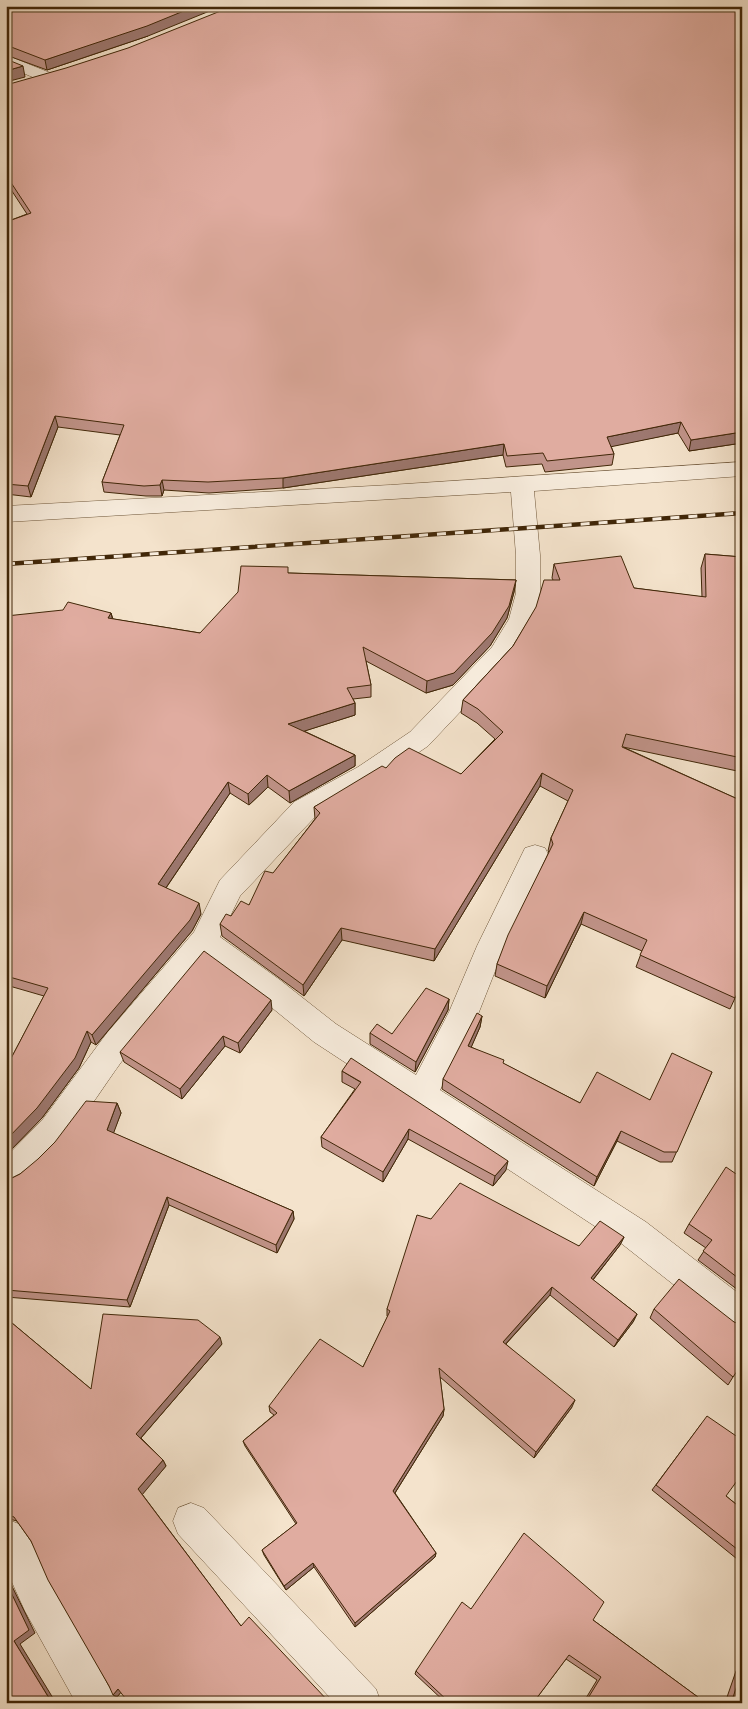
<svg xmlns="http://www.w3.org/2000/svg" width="748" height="1709" font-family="'Libre Caslon Text',serif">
  <rect width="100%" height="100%" fill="#f4e3cc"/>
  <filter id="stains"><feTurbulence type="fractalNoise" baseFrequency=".004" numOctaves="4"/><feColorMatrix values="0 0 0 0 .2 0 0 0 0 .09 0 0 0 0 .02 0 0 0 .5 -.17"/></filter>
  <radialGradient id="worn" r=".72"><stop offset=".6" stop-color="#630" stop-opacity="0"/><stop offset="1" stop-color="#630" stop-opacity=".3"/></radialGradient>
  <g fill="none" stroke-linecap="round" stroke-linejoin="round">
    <!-- minor casing -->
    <g stroke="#6e5639" stroke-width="1">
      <path id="minor" d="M6,55L53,74L55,78L53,82L47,83L6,66Z
        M742,462V476L534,491L540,555V593L533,620L510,659L428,746L376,781L314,818L240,896L220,937L280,980L336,1024L416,1075L449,1012L477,946L525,848L535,845L545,848L549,856L505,946L477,1017L440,1090L646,1222L742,1296V1334L730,1329L622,1244L314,1042L260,998L206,959C180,990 153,1021 128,1053C97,1093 54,1172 6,1191V1157L43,1119L107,1033L194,932L220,880L294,802L358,767L410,732L492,647L509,619L516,593V555L511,492L6,522V506L390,485Z
        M191,1503L204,1508L376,1689L381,1703H335L178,1534L173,1521L178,1508Z
        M6,1519L19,1524L35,1546L51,1585L112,1689L117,1703H76L25,1611L6,1569Z"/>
    </g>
    <!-- minor -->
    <use href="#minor" fill="#f8edde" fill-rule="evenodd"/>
    <!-- rail casing -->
    <g stroke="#412708" stroke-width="4.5">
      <path id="rail" d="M6,564L742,513"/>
    </g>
    <!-- rail -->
    <use href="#rail" stroke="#f8edde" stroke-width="3" stroke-dasharray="9" stroke-linecap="butt"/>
  </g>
  <!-- wall -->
  <path fill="#c1948a" stroke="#412708" d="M6,6L148,36L47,70L6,55Z
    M6,85L742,443L689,451L678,433L611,446L614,454L612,465L545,472L542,464L506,467L503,455L283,488L209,493L164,490L162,496H146L104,492L102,482L120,435L58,427L31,497L6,494V222L27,214L6,182Z
    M705,554L742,557V772L623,747L742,801V985H741L730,1009L636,967L642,951L581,924L545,998L495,976L497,964L549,852L548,851L551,838L568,801L540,786L434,961L342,940L304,996L222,936L220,924L231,916L249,905L315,819L314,807L386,768L461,774L495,739L477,723L461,713L463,700L513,646L553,580L552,578L554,564L634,588L702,597L701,568Z
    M288,573L516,580L514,592L507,618L490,646L453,685L426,693L366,661L371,685V697L353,699L355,703V715L304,731L355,755V766L290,803L268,787L249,805L230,793L166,888L201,914L192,931L96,1045L91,1042L79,1068L42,1118L6,1155V1068L44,996L6,985V616L111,613L113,619L200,633Z
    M449,999L448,1010L415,1072L370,1044V1033L392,1034Z
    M272,1010L240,1053L225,1046L182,1099L124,1062L120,1052Z
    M482,1016L480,1027L471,1047L580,1103L650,1100L712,1072L672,1162H660L617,1141L594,1186L442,1089L443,1079Z
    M342,1071L506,1170L493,1186L408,1139L383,1182L322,1147L321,1137L355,1089L342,1082Z
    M117,1103L121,1113L113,1133L293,1211L294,1219L277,1253L169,1205L130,1307L6,1297V1181L20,1174Z
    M742,1178V1293L698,1260L706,1248L684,1233L689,1224Z
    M431,1219L579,1246L624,1237L620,1245L593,1280L637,1314L633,1322L614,1347L550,1295L506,1344L572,1407L534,1458L440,1377L444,1409L443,1416L395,1493L436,1553L435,1557L355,1627L314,1567L286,1590L264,1555L262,1550L296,1524L245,1446L243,1441L274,1415L270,1412L269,1406L363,1367L388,1316H387V1309Z
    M654,1309L734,1322L733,1377L728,1385L650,1318Z
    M6,1318L91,1389L222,1344L141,1438L163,1460L166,1466L142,1494L241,1626L330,1703L121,1692L117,1697L109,1686L31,1541L17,1521L6,1518Z
    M702,1423L726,1496L742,1509V1563L652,1490Z
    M471,1609L593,1620L706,1703H583L597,1680L566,1659L533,1703H446L415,1674L416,1671Z
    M742,1662V1703H725L736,1671Z"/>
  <!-- shaded-wall -->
  <path fill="#9d7870" stroke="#412708" d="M196,6H222L148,36L47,70L45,60Z
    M23,66L25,77L6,82V71Z
    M55,416L58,427L31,497L28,486Z
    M681,422L678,433L605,448L607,437Z
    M742,432V443L689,451L691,440Z
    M504,444L503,455L283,488V478Z
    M162,480L164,490L162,496L160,485Z
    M516,580L514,592L507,618L490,646L453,685L426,693L427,681Z
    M111,613L114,626L108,618Z
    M355,703V715L289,736L288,724Z
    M355,755V766L290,803L289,791Z
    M542,773L540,786L434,961L435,949Z
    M267,775L268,787L249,805L248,794Z
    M228,782L230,793L161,895L158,884Z
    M199,903L201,914L192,931L96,1045L92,1035Z
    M584,912L581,924L545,998L547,986Z
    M341,928L342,940L304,996L303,985Z
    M449,999L448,1010L415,1072L416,1062Z
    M271,1000L272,1010L240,1053L238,1043Z
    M482,1016L480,1027L467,1057L468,1046Z
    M87,1031L91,1042L79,1068L42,1118L6,1155V1140Z
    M223,1036L225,1046L182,1099L180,1089Z
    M117,1103L121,1113L111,1140L107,1130Z
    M409,1129L408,1139L383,1182V1172Z
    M621,1131L617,1141L594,1186L597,1177Z
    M508,1161L506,1170L493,1186L495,1176Z
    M167,1197L169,1205L130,1307L127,1300Z
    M293,1211L294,1219L277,1253L276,1245Z
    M624,1237L620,1245L588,1286L591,1278Z
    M552,1287L550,1295L501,1349L503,1342Z
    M637,1314L633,1322L614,1347L618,1340Z
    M220,1337L222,1344L139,1440L136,1434Z
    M575,1400L572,1407L534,1458L536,1452Z
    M444,1409L443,1416L393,1496V1491Z
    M163,1460L166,1466L142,1495L138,1489Z
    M436,1553L435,1557L355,1627V1623Z
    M313,1563L314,1567L286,1590L284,1586Z
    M6,1574L35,1633L20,1644L56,1703H52L14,1641L6,1582Z
    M118,1689L122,1691L117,1697L113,1695Z"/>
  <!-- building -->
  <path fill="#e0aca0" stroke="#412708" d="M6,6H196L147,26L45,60L6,45Z
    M233,6H742V432L691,440L681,422L607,437L614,454L547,461L543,453L507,456L504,444L283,478L208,482L162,480L160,485L144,486L102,482L124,425L55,416L28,486L6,484V222L31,213L6,175V85L66,68L128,48Z
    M6,59L23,66L6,71Z
    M705,554L742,557V758L626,734L622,747L742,801V983L735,998L640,955L647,940L584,912L547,986L497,964L508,935L553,844L551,838L573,790L542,773L435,949L341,928L303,985L220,924L226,914L231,916L241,901L249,905L265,871L273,873L320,813L314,807L382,766L386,768L395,758L409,748L461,774L503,732L478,709L463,700L513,646L536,607L544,580H560L554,564L621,556L634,588L706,597Z
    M241,566L288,567V573L516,580L509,606L492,633L454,673L427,681L363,647L371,685L347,688L355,703L288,724L355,755L289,791L267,775L248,794L228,782L158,884L199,903L190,920L92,1035L87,1031L75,1058L37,1108L6,1140V1068L48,988L6,976V616L63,610L68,602L111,613L108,618L200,633L238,592Z
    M204,951L271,1000L238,1043L223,1036L180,1089L120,1052Z
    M426,988L449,999L416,1062L370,1033L377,1024L392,1034Z
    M477,1013L482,1016L468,1046L504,1060L503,1063L580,1103L597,1072L650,1100L672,1053L712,1072L677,1152H664L621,1131L597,1177L443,1079Z
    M351,1058L508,1161L495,1176L409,1129L383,1172L321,1137L361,1082L342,1071Z
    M86,1101L117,1103L107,1130L293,1211L276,1245L167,1197L127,1300L6,1290V1181L20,1174L38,1159L55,1142Z
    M726,1167L742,1178V1281L703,1251L712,1240L689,1224Z
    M460,1183L579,1246L600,1221L624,1237L591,1278L637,1314L618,1340L552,1287L503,1342L575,1400L536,1452L439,1368L444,1409L393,1491L436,1553L355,1623L313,1563L284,1586L262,1550L297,1523L243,1441L277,1413L269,1406L320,1339L363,1367L390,1311L387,1309L417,1215L431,1219Z
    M679,1279L734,1322L742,1325V1364L733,1377L654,1309Z
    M103,1314L198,1320L220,1337L136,1434L163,1460L138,1489L241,1626L249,1617L330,1703H129L118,1689L113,1695L109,1686L48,1580L31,1541L14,1517L6,1514V1318L91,1389Z
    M707,1416L742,1440V1474L726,1496L742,1509V1553L656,1485Z
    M524,1533L604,1602L593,1620L706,1703H585L601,1677L569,1655L533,1703H450L416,1671L462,1602L471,1609Z
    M6,1582L29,1630L14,1641L52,1703H6Z
    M742,1671V1703H731Z"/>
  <!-- margin -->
  <rect width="748" height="1709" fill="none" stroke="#f4e3cc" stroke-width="25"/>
  <rect x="8" y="8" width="733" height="1694" fill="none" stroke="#412708" stroke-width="2.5"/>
  <rect x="12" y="12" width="723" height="1684" fill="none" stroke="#412708"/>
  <rect width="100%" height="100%" filter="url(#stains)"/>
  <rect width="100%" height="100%" fill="url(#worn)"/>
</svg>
